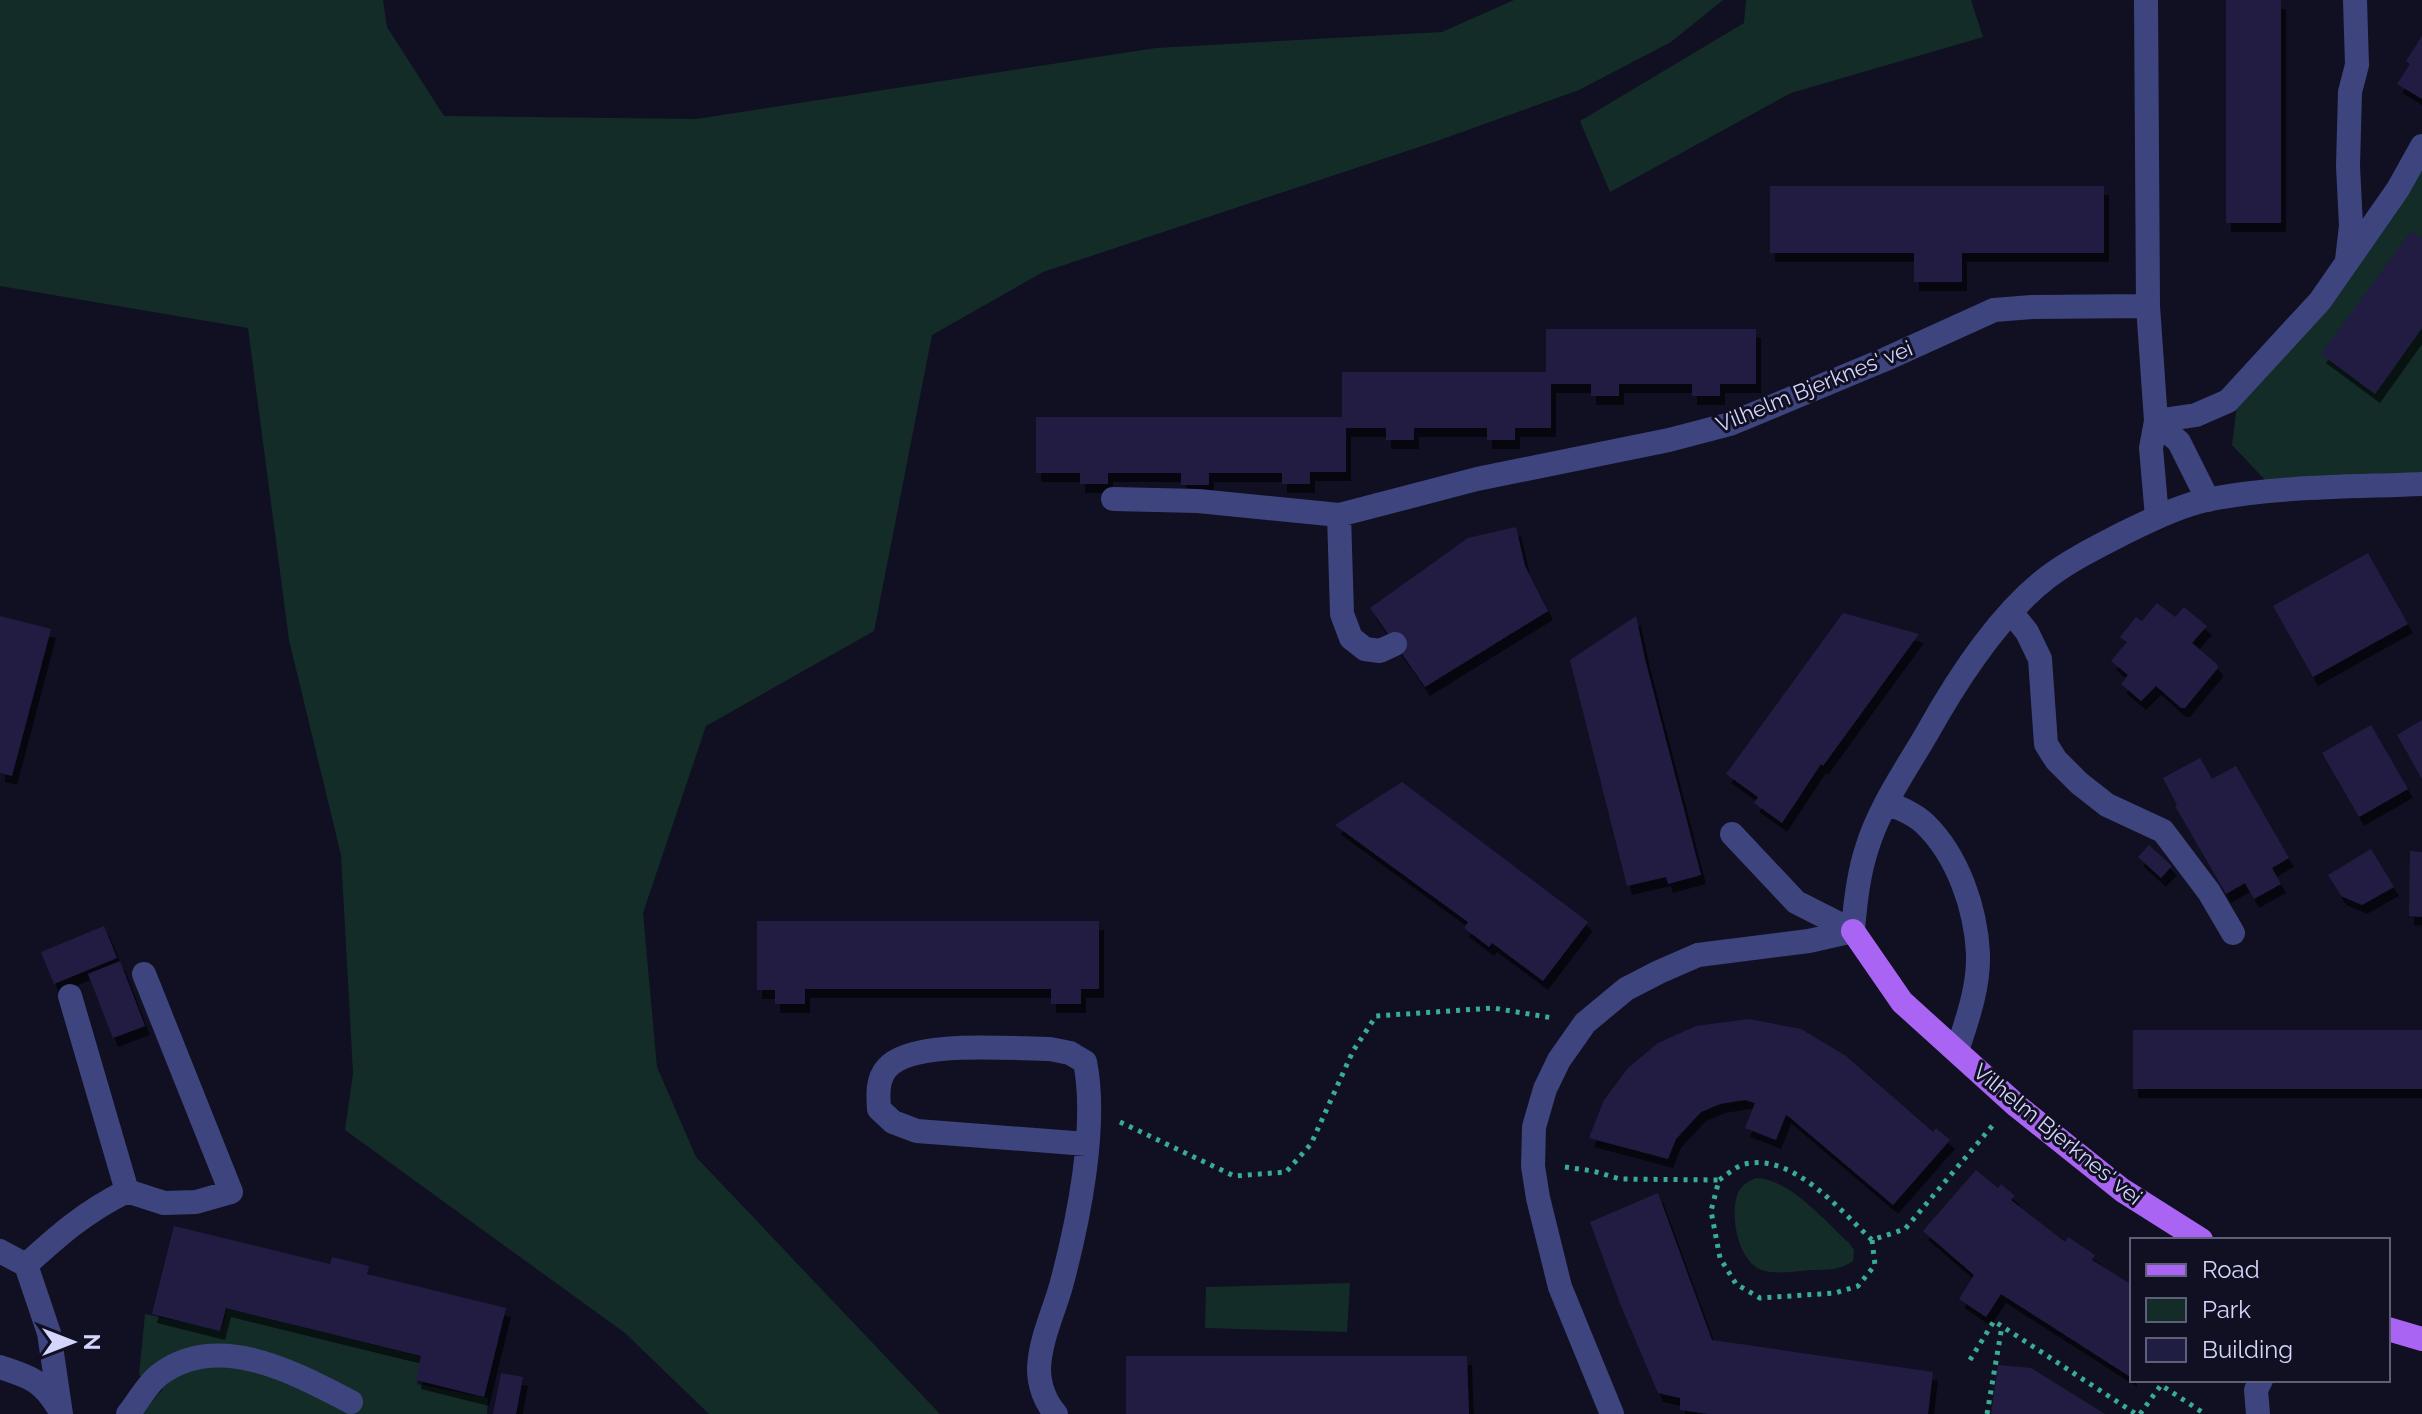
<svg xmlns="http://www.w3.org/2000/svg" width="2422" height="1414" font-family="Raleway,sans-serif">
  <defs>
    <filter id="shadow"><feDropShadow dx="5" dy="9" stdDeviation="0" flood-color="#0009"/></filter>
  </defs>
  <rect width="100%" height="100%" fill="#101022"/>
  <!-- green -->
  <path fill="#132c27" d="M0,0H383L387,27L444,116L696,119L1156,48L1442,32L1514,0H1723L1671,42L1579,90L1437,141L1043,272L932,335L874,631L706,726L643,913L657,1067L696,1157L940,1414H709L625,1333L345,1130L353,1073L341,855L289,640L248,328L0,286Z
    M1746,0H1971L1983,37L1791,93L1610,192L1580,121L1744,23Z
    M2422,148V480L2283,499L2232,445L2239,388Z
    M1756,1178C1790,1179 1824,1220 1849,1243L1854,1250L1853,1261C1841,1270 1826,1270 1811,1270C1796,1271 1777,1275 1762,1270C1738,1262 1729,1214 1738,1193C1741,1185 1749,1181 1756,1178Z
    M1350,1283L1347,1332L1205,1328L1206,1287Z
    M227,1308L422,1357L417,1384L488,1398L487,1414H140L163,1389L139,1375L145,1314L222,1330Z"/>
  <!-- building -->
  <path fill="#201d42" filter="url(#shadow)" d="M2226,0H2281V223H2226Z
    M2422,36V99L2397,84L2410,64L2406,61Z
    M1770,186H2104V253H1962V282H1914V253H1770Z
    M2411,231L2422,239V328L2375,394L2321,354Z
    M1546,329H1756V384H1720V396H1692V384H1619V396H1591V384H1551V428H1515V440H1487V428H1414V440H1386V428H1346V472H1310V484H1282V473H1209V485H1181V473H1108V484H1080V473H1036V417H1342V372H1546Z
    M1516,527L1525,566L1548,611L1425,687L1370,608L1468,538Z
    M2368,553L2408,624L2313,677L2273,606Z
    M2157,603L2175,617L2184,607L2207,626L2192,643L2217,664L2218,668L2185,708H2181L2156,686L2141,701L2121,684L2128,675L2111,661L2127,642L2120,637L2136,617L2142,621Z
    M1843,613L1919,634L1823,766L1821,764L1782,823L1754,803L1758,797L1726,774Z
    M0,616L51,629L12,776L0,773Z
    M1636,616L1645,659L1701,875L1668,884L1666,877L1627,886L1570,660Z
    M2422,720V779L2397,735Z
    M2371,725L2408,789L2359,817L2322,753Z
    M2200,758L2212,779L2236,766L2289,858L2272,868L2281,884L2254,899L2245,883L2226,894L2175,806L2177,805L2163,778Z
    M1402,782L1588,922L1543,981L1492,943L1489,947L1464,928L1468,922L1335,825Z
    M2149,845L2172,866L2161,878L2138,857Z
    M2371,849L2394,887L2362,905L2341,896L2328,875Z
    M2410,851L2422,852V917L2409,916Z
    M757,921H1099V989H1081V1004H1051V989H805V1004H775V990H757Z
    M104,926L117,958L54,984L41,952Z
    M120,961L145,1026L113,1038L88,974Z
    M1749,1019L1801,1029L1846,1056L1933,1132L1936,1128L1950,1140L1893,1205L1788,1116L1786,1115L1776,1140L1745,1128L1755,1103L1745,1100L1720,1104L1701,1112L1676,1139L1668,1159L1589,1138L1604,1100L1628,1068L1658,1043L1696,1026Z
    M2133,1030H2422V1089H2133Z
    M1976,1170L1998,1188L2001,1184L2015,1196L2011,1200L2065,1242L2068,1237L2095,1255L2092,1260L2132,1285V1378L2001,1294L1986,1317L1959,1299L1974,1275L1923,1231Z
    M1658,1193L1712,1340L1933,1372L1928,1414H1709L1680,1410V1398L1658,1393L1621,1306L1590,1222Z
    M174,1226L330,1264L332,1257L369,1266L367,1274L506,1308L484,1397L416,1380L421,1356L226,1308L220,1331L152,1314Z
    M1126,1356H1467L1469,1414H1126Z
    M1998,1365L2031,1368L2105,1414H1991Z
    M501,1373L523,1377L516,1414H493Z"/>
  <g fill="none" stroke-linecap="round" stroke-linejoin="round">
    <!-- path -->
    <path stroke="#38ac95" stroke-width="5" stroke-dasharray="4 6" stroke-linecap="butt" d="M1120,1122L1234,1176L1286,1172L1311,1144L1353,1051L1376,1016L1493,1008L1553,1018
      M1565,1167L1593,1171L1620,1179L1719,1180
      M1872,1240L1875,1265L1858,1286L1835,1293L1760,1298L1736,1284L1720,1258L1711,1211L1719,1180C1727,1175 1736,1166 1745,1164C1793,1153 1840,1210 1872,1240L1905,1229L1993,1125
      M1970,1360L1994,1321L2136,1414
      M1987,1414L2002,1326
      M2140,1414L2161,1385L2205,1414"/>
    <!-- minor -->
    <path stroke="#3e457e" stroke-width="24" d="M2146,0L2148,306L2156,421L2151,448L2157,517
      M2347,260L2351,226L2348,166L2350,92L2357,65L2355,0
      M2156,421L2196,415L2228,401L2320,301L2398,189L2422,146
      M2156,421L2179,442L2208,500
      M1113,499L1198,501L1339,515L1477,479L1669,440L1730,424L1886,359L1994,310L2032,307L2148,306
      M1339,515L1342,614L1351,638L1365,649L1380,651L1395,644
      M2011,612L2027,632L2040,659L2046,744L2056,760L2079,783L2107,805L2163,831L2209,892L2233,933
      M1887,803C1900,808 1915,814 1925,824C1958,856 1976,909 1978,954C1979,988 1967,1020 1957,1051
      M1732,834L1796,902L1853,931
      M1853,931C1855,903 1858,875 1867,848C1879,808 1905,771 1926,735C1956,681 1998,615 2048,577C2072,559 2099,546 2126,532C2153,519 2181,505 2211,499C2280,486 2352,487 2422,484
      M127,1191L164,1203L196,1202L231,1192L144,974
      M0,1251L26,1265L49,1333L61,1414
      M26,1265C60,1234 85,1212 127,1191L70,996
      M0,1367C29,1377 41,1379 58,1407
      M128,1414C138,1402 147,1384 159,1375C218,1330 295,1373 351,1402
      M1056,1414C1045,1402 1039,1385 1039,1369C1040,1340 1053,1314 1061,1286C1078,1223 1098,1126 1085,1062L1070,1053L1050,1049C1012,1049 912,1039 887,1068C877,1079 878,1095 879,1109L893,1122L917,1131L1087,1144
      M1612,1414L1560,1287L1538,1198L1533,1166L1534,1127L1545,1089L1559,1060L1585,1023L1626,989L1659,972L1698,955L1809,941L1853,931
      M2258,1414L2256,1390L2261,1380"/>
    <!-- major -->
    <path stroke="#aa64f3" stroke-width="24" d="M1853,931L1902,1002L2017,1106L2122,1190L2201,1240
      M2388,1329L2422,1339"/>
  </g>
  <g text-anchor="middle" stroke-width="6" stroke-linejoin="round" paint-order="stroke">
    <!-- street labels -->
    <g font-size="22" fill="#d4d5fc" stroke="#101022">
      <text transform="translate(1814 386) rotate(-22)" y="8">Vilhelm Bjerknes' vei</text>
      <text transform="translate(2058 1134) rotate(39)" y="8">Vilhelm Bjerknes' vei</text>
    </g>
  </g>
  <!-- legend -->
  <rect x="2130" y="1238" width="260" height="144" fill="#101022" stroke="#5e5f79" stroke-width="2"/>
  <rect x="2146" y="1264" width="40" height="12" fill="#aa64f3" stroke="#5e5f79" stroke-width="2"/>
  <text x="2202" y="1278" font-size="24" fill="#d4d5fc">Road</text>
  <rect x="2146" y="1298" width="40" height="24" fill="#132c27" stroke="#5e5f79" stroke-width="2"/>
  <text x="2202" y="1318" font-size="24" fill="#d4d5fc">Park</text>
  <rect x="2146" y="1338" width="40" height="24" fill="#201d42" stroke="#5e5f79" stroke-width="2"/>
  <text x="2202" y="1358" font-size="24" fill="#d4d5fc">Building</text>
  <!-- north arrow -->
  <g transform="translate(72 1342) rotate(90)" stroke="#101022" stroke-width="6" paint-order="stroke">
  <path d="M0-6L14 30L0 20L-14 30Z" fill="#d4d5fc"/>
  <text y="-12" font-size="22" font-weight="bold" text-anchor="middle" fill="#d4d5fc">N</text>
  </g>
</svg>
